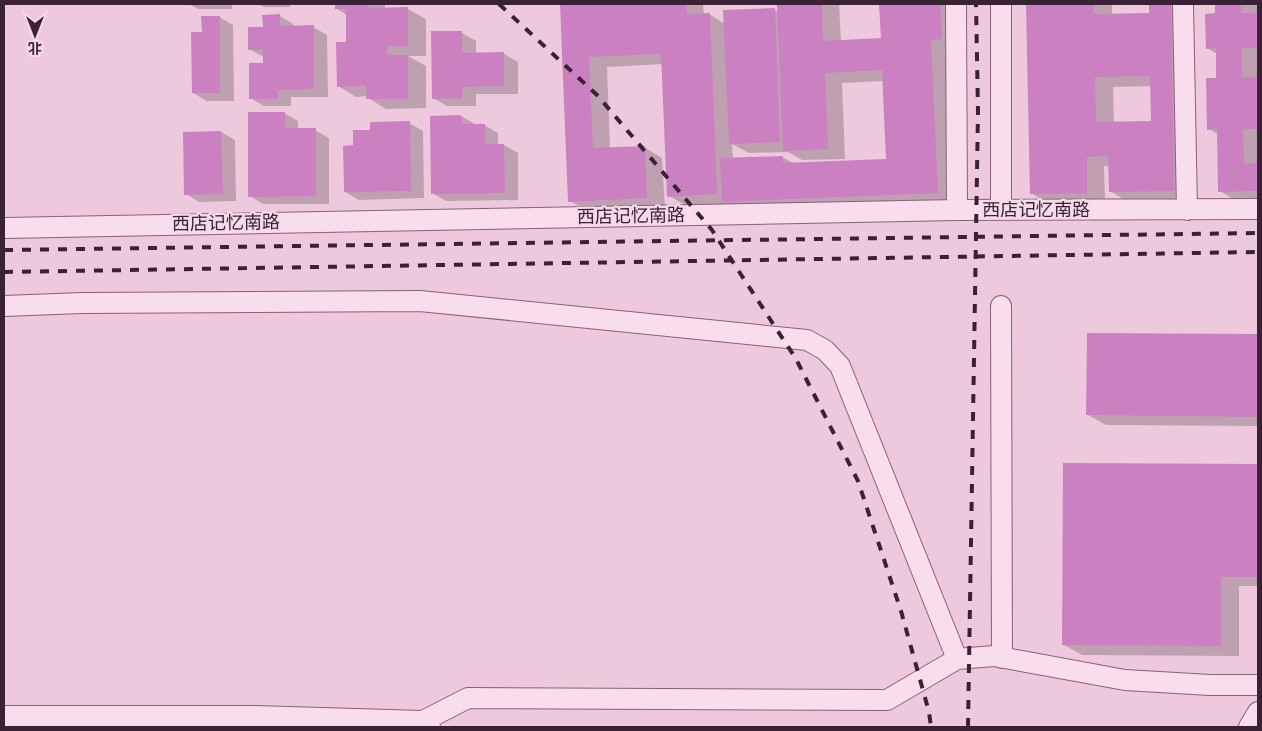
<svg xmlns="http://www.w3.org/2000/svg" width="1262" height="731" font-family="'Times New Roman','Noto Sans SC',serif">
  <rect width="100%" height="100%" fill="#eec9de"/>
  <!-- shadow -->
  <path fill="#0003" fill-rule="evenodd" d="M189,4H232V9H198Z
    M258,4H290V7H264Z
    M337,4H385V9H408L426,19V56H408L426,66V108L386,109L368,98V96L356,97L338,86L348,43L347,15L337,9Z
    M561,4H703L704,15L709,14L725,24L775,10L778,12V4H839L841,41L882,40L880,4H958L955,203L741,212L729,204L687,206L669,196L663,64L607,67L610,149L644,147L662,158L665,208L588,211L570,201ZM884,81L887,160L795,164L782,157L733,159L732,144L749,153L788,152L802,160L845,159L842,83Z
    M1028,4H1112V15L1150,14V4H1189L1192,201L1128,202L1110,191L1109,166H1104L1105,203L1049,204L1031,193ZM1151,86L1152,122L1114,123L1113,87Z
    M1216,4H1258V201L1238,202L1220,191L1219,135L1209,129L1218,79L1217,54L1207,48L1216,14Z
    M280,16L293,24V27H313L327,35L328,97H291V106H264L250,98L264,64V57L249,49L264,28Z
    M219,17L233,25L234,101H207L193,93L203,33Z
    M462,33L476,41V54H504L518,62V94H476V106H447L433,98Z
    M284,113L298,121V130H315L329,138V204H263L250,196Z
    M461,116L475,124L484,125L498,133V145H504L518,153V200L446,201L432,193L431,117Z
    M409,123L423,131L424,198L359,200L345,192L355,147L371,131Z
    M221,132L235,140L236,201L199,202L186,194Z
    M1088,334L1258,335V426L1106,425L1088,415Z
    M1064,464L1258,465V586H1239V656L1082,655L1064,645Z"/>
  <!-- building -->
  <path fill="#cb80c1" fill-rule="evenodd" d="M335,4H367L368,8L408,7V46H387V55H408V99H366V86L337,87L336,42H346V9H335Z
    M560,4H686L687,14L710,13L717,194L667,197L661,54L589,57L593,148L645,146L647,198L568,202Z
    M777,4H822L823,41L881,38L879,4H940L942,39L931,40L938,193L722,202L720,158L783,156V163L886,159L882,70L825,73L828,149L783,151Z
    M1026,4H1094V14L1149,13V4H1171L1174,191L1109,192L1108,156L1087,157V193L1030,194ZM1150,76L1151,121L1096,122L1095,77Z
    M1215,4H1241V13H1258V48H1242V77H1258V129H1243L1244,164L1258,163V191L1218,192L1217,129L1207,130L1206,78H1216V48L1206,49L1205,14L1215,13Z
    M775,8L780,142L729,144L723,10Z
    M280,14V26L314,25V89L278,90V99H249V63H263V49L248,50V27H263L262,15Z
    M201,16H220V93H192L191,32H202Z
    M431,31H462V53L504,52V86L462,87V98L432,99Z
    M248,112H285V128H316V196L248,197Z
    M461,115L462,124H485V144H504L505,193L431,194L430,116Z
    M410,121L411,191L344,192L343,146L353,145V130H370V122Z
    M221,131L223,194L184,195L183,132Z
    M1087,333L1258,334V417L1086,415Z
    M1063,463L1258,464V577H1221V646L1062,645Z"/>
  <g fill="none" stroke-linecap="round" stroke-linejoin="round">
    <!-- minor casing -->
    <g stroke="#8a5e7f" stroke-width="22">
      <path id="minor" d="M956,4L957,210
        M1001,4V209
        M1183,4L1187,210
        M4,228L957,210L1258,209
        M4,306L82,303L420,301L807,340L825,350L840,366L957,659
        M1001,306L1002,658
        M4,716H255L423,721L430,727
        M423,721L468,698L887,700L957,659L994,656L1125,680L1210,685H1258
        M1249,727L1258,712"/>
    </g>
    <!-- minor -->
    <use href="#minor" stroke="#f9dded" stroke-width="20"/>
    <!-- rail -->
    <path stroke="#3b2136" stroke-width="4" stroke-dasharray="9 9" stroke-linecap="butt" d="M499,4L597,95L712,230L796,359L858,481L901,611L929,712L931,727
      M4,250L1258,233
      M4,272L1258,252
      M968,727L978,111L976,4"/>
  </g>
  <g text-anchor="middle" stroke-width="4.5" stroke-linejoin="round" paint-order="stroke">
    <!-- street labels -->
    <g font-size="18" fill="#3b2136" stroke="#f5d9e9">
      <text x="1036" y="216">西店记忆南路</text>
      <text transform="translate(631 216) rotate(-1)" y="6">西店记忆南路</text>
      <text transform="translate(226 223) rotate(-1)" y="6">西店记忆南路</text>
    </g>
  </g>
  <!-- border -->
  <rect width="1262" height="731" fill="none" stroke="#3b2136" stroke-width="10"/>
  <!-- north arrow -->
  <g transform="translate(35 35) rotate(180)" stroke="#f5d9e9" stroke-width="4" paint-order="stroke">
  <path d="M0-4L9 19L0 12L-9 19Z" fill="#3b2136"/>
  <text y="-8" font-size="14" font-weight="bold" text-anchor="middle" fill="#3b2136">北</text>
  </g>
</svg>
